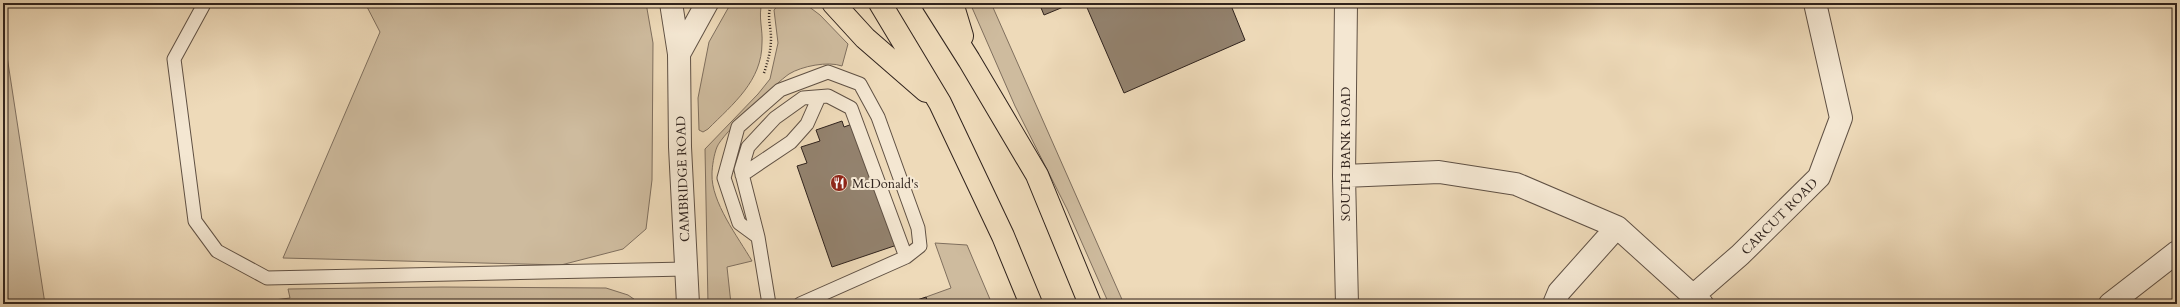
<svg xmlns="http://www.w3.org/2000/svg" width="2180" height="307" font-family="Cardo,serif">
  <rect width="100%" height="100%" fill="#eedab9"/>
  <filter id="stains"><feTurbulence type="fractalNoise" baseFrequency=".005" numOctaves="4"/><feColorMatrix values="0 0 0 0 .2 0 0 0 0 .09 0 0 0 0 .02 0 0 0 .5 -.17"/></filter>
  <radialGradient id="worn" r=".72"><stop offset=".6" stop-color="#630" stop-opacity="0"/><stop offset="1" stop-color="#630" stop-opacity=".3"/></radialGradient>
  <!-- green -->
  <path fill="#cebb9e" stroke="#7f6f5e" d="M365,3H646L653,43L652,180L646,229L623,249L561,265L283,258L380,32Z
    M731,3H762C758,16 763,30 762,43C762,81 733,104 708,129L703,132L699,130L698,98L709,42Z
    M780,3H804L820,15L848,44L842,66C828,61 802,66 789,74C776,83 722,134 717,147C714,154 712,167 712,174C711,202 738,237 752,261L727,267L731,304H708L705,149L758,94L770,79L778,43L774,10Z
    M970,3H991L1124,304H1109L1067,209L1015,106Z
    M3,30L45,304H3Z
    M935,243L967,245L992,304H928L926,297L951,288Z
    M442,287L606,288L628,295L641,304H243L290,298L288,289Z"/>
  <!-- building -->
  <path fill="#93826e" stroke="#30231d" d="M1039,3H1073L1044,15Z
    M1085,3H1230L1245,40L1124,93Z
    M842,121L844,127L855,123L897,245L832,267L797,166L807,163L801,147L820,141L816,130Z
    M926,297L928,304H905Z"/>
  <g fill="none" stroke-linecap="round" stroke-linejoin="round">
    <!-- lane casing -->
    <g stroke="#605144" stroke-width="15">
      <path id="lane" d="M203,6L174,59L195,221L217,251L267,278L686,269
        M742,175L791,142L807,124L819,97
        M758,237L741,170L748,147L775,118L803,98L828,96L851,108L906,257
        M769,304L758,237L739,223L724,178L738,127L780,90L828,72L860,84L878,117L918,228L920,246L906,257L800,304"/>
    </g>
    <!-- street casing -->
    <g stroke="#605144" stroke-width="24">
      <path id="street" d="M671,3L679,54L680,147L688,304
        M1346,3L1344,176L1347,304
        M679,54L707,3
        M1344,176L1439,172L1516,184L1617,227L1702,304
        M1694,295L1740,255L1819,177L1841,118L1815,3
        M1554,304L1559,292L1617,227
        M2110,304L2177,252"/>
    </g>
    <!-- highway casing -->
    <g stroke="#30231d" stroke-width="24">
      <path id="highway" d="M833,3L865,38L926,91
        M880,3L940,103L1003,236L1031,304
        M933,3L969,60L1037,175L1090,304
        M952,3L962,36"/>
    </g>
    <!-- path -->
    <path stroke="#30231d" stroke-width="2.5" stroke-dasharray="1 2" stroke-linecap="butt" d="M764,73C768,61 771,50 771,38C771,25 766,16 772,3"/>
    <!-- lane -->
    <use href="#lane" stroke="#f4e7d2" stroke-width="13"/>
    <!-- street -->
    <use href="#street" stroke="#f4e7d2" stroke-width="22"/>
    <!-- highway -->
    <use href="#highway" stroke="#eedab9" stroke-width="22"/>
  </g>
  <!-- icons -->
  <defs>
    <g id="restaurant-disc" transform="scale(0.9)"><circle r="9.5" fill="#8f2418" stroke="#f4e7d2"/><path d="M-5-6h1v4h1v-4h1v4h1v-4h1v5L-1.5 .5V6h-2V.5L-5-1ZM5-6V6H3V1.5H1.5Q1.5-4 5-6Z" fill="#fff"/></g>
  </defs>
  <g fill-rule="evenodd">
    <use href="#restaurant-disc" x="839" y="183"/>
  </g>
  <g text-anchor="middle" stroke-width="4" stroke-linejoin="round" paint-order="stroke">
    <!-- street labels -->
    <g font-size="13" fill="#30231d" stroke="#f4e7d2">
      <text transform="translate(1345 154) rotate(-90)" y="5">SOUTH BANK ROAD</text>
      <text transform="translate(682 179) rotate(-92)" y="5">CAMBRIDGE ROAD</text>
      <text transform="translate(1779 216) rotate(-45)" y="5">CARCUT ROAD</text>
    </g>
    <!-- poi labels -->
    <g font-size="13" fill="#30231d" stroke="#f4e7d2" text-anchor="start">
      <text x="852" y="188">McDonald's</text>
    </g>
  </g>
  <!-- margin -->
  <rect width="2180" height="307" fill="none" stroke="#eedab9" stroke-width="16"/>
  <rect x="4" y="4" width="2172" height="299" fill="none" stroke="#30231d" stroke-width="2"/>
  <rect x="8" y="8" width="2164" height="291" fill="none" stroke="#30231d"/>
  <rect width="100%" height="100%" filter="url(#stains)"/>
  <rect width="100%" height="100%" fill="url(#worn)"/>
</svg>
